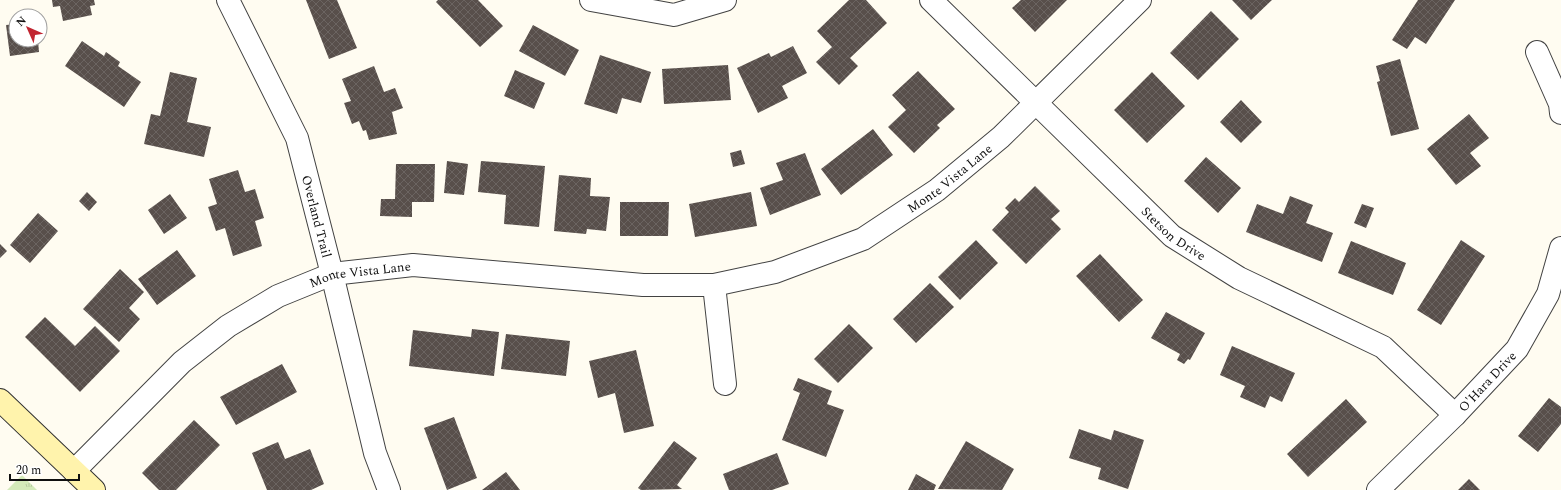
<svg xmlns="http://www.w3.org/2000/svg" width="1561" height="490" font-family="Spectral,serif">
  <defs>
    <pattern id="grass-tufts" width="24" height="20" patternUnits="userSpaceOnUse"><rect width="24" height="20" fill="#d4eab9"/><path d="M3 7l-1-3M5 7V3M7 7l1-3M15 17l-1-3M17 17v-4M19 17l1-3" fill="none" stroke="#b5c89e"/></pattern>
    <pattern id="building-cross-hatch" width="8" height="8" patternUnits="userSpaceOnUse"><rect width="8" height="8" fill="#584f4b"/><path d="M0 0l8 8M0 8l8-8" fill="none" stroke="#6b6461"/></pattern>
  </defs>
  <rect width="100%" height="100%" fill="#fffcf1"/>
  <!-- grass -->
  <path fill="url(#grass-tufts)" d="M22,475L37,490H7Z"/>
  <!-- building -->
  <path fill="url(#building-cross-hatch)" d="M52,0H94L95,5L90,6L92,15L63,21L60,6L53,7Z
    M306,0H337L357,48L329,59Z
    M438,0H478L503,26L480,47L436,2Z
    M849,0H866L887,23L850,58L858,66L839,85L816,62L832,47L817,31Z
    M1021,0H1067L1035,32L1012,8Z
    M1232,0H1272L1251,20Z
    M1418,0H1455L1426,44L1415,37L1407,49L1392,40Z
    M1211,11L1239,39L1198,80L1170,53Z
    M16,24V40H38L39,52L10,56L6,25Z
    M533,25L579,50L565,76L519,51Z
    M82,41L104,56L106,52L120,62L118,66L141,82L124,107L65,66Z
    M793,46L807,73L782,86L788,98L758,113L737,68L769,53L771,57Z
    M600,55L651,72L641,103L622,98L617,114L584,104Z
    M1400,59L1419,129L1391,136L1377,82L1380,81L1376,66Z
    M728,65L731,100L664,104L662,69Z
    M374,66L384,92L395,88L403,108L392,112L397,134L369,140L366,130L363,131L359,121L352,124L344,103L351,101L342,79Z
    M515,70L545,83L534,109L504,96Z
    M918,71L955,109L937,125L940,128L914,153L888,127L906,110L892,95Z
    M170,72L197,78L187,122L211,127L204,157L144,144L151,114L160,116Z
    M1152,72L1185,106L1147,143L1114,110Z
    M1241,100L1262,122L1241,143L1220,122Z
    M1469,114L1489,138L1470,153L1481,166L1456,185L1427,149Z
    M873,129L893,155L841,195L821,169Z
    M741,150L745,164L733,167L730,153Z
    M805,153L821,195L770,215L760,188L783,180L776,163Z
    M1206,157L1241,188L1218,213L1184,181Z
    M447,161L468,164L464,195L444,193Z
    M481,161L545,166L539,227L504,224L506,195L478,192Z
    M396,164H435L434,202H412V217L380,216L381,199H395Z
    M238,170L245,192L255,189L264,218L255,221L262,246L233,256L225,228L216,231L208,207L217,204L209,179Z
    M559,175L591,178L590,196L610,197L606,231L587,229L586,234L554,231Z
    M1035,186L1060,211L1051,219L1061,229L1026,264L992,230L1009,212L1005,208L1015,198L1019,202Z
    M87,192L97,202L89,211L79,201Z
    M751,192L757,226L695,237L689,204Z
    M170,194L187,218L164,234L148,210Z
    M1290,196L1313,205L1306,223L1333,233L1322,262L1246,232L1257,204L1283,214Z
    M620,202H669L668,236H620Z
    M1362,204L1374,208L1366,228L1354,223Z
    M38,213L58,231L30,263L10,245Z
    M976,240L998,263L960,300L938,277Z
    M1461,240L1485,256L1441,325L1417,310Z
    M1351,241L1406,263L1393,295L1338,273Z
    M0,244L7,251L0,258Z
    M177,250L196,276L157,305L138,279Z
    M1100,254L1143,300L1119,322L1076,276Z
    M120,269L144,292L129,308L140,319L119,342L83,309Z
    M930,283L954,307L916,343L893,319Z
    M1166,312L1205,333L1190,360L1188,359L1184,364L1177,360L1180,354L1151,338Z
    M45,317L75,346L95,326L120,351L80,392L25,337Z
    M849,324L873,348L838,383L814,359Z
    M472,329L499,332L494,376L409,366L413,330L471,337Z
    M506,334L570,341L566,376L501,369Z
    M1232,346L1295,373L1282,402L1270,396L1265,408L1240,397L1245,386L1220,375Z
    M636,350L654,426L624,433L615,393L598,398L589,361Z
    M282,364L297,392L236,425L220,397Z
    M798,378L832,391L827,404L844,410L826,457L782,440L800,393L793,390Z
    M1549,398L1561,407V424L1538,452L1518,436Z
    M1346,399L1367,422L1308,477L1287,454Z
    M454,417L477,478L447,490L424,428Z
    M194,420L220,445L176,490H159L142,473Z
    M1079,429L1111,440L1114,430L1144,440L1128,489L1098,479L1101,468L1069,458Z
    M674,441L697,458L677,485L682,489L641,490L638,488Z
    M966,441L1014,469L1002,490L938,489Z
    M278,442L285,459L310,449L324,484L311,490H267L252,453Z
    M777,453L789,484L772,490H729L723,474Z
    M506,472L520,490H482Z
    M916,474L936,485L934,490H908Z
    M1469,479L1480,490H1458Z"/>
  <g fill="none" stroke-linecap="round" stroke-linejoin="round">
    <!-- minor casing -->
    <g stroke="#424242" stroke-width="24">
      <g id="minor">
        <path id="s1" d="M228,0L297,138L332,274L375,453L389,490"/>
        <path d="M591,0L674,15L725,0"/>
        <path id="s2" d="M931,0L1172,236L1239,278L1383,347L1455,415"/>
        <path d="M1537,52L1560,104L1561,113"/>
        <path d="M714,285L725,384"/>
        <path id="s3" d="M74,471L182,362L228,326L278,296L332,274L413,265L643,285H714L775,272L863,239L937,190L1001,137L1140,0"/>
        <path id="s4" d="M1378,490L1455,415L1517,349L1548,294L1561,248"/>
      </g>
    </g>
    <!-- secondary casing -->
    <g stroke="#313131" stroke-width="24">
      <path id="secondary" d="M0,400L94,490"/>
    </g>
    <!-- minor -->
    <use href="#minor" stroke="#fff" stroke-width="22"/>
    <!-- secondary -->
    <use href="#secondary" stroke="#fff3ac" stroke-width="22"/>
  </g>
  <g text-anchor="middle" stroke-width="4" stroke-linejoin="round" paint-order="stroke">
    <!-- street labels -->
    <g font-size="13" fill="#0f0f0f" stroke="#fff">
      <text dy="5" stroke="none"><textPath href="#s3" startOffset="974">Monte Vista Lane</textPath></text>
      <text dy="5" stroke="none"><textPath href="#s1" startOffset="235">Overland Trail</textPath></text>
      <text dy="5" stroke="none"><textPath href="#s2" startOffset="337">Stetson Drive</textPath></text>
      <text dy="5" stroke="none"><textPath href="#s3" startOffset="356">Monte Vista Lane</textPath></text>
      <text dy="5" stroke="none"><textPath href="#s4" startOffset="154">O'Hara Drive</textPath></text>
    </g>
  </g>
  <!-- north arrow -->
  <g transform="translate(28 28) rotate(315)"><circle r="19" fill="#ffffff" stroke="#9f9f9f"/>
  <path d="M0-3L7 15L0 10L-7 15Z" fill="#c12531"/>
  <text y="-6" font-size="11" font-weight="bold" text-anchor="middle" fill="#0f0f0f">N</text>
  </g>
  <!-- scale -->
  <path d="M10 474v6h69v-6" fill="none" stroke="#0f0f0f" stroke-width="2"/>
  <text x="16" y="474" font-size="12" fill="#0f0f0f" stroke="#ffffff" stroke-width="3" paint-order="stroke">20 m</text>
</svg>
